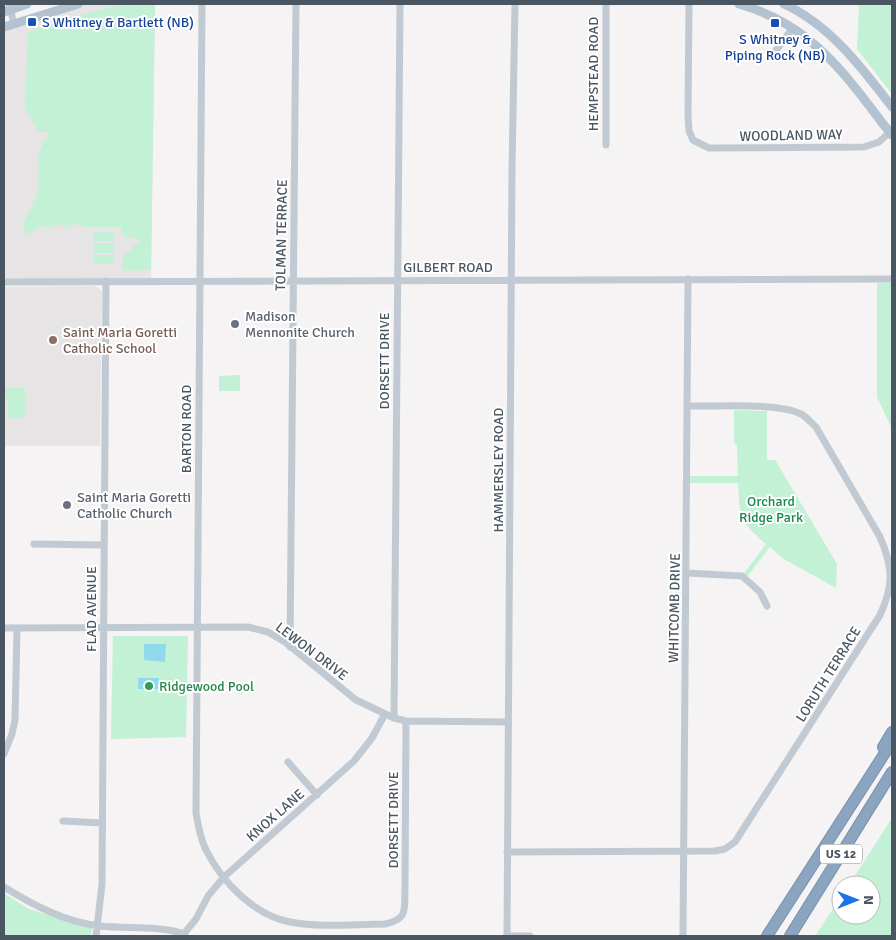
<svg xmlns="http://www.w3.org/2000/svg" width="896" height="940" font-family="Signika,sans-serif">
  <rect width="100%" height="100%" fill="#f5f3f3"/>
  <!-- education -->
  <path fill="#e6e4e5" d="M78,4H155L151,281L4,282V27Z
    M95,286L101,290L102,293L100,446H4V287Z"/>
  <!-- green -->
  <path fill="#c3f1d5" d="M138,4H155L151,270L125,271L122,268L124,256L141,239L122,236V227H86L73,224L66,228L59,224L51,228L41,226L26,235L23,224L38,193L39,152L49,132H39L25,108L28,31L106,8Z
    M859,4H892V94L857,49Z
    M93,232H114V241H94Z
    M94,243H114V253H94Z
    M93,255H114V264H94Z
    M877,283H891L892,429L877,397Z
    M240,375V391H219V376Z
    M4,388H25V418H8V400L4,395Z
    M734,410L767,411V460H775L837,564L836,588L782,558L770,547L746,578L742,576L766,544C739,521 740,517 738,483H690V476H738L737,446L734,442Z
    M113,636H188L186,737L111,739Z
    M892,818V936H815L841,897V915H871V885H849Z
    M5,894L29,909L92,928L91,936H4V896Z"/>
  <!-- water -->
  <path fill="#90daee" d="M144,644H166L165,662L144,660Z
    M138,678H159V689H138Z"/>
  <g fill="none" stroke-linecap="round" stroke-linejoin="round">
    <!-- highway casing -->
    <g stroke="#7690ad" stroke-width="12">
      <path id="highway" d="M883,747L892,732
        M767,936L892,742
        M790,936L892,772"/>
    </g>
    <!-- minor -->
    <path stroke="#c1cad2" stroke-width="7" d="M9,4L14,24
      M202,4L196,813C198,825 200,838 206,850C222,882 254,915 290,922C321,928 354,924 385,924C409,919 404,909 405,888L406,721
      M606,4V145
      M689,4L688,115L689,131L693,140L709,148L864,147L879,142L892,130
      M773,54L793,28
      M4,282L892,279
      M34,544L104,545
      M687,573L742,576L760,592L767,606
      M4,628L248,627L268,632L285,642L356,700L394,718L406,721L508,722
      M290,647L296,4
      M394,718L400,4
      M4,754L12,734L15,720L17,628
      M288,762L317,795
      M63,821L102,823
      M507,852L715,851L725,849L735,842L880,615C894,585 893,567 880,537L816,427C811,423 807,417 801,414C777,402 717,407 688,406
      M4,887C33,905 65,922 100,926C128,929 158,925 185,934
      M96,936L102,884L106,281
      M182,936L196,919L208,896L224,877L354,761L372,738L385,714
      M507,936L512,169L515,4
      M507,936H530
      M683,936L688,279"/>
    <!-- major -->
    <path stroke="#b3c2d1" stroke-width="9" d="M739,4C791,19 824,48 857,90C869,105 880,121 892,135
      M784,4C830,25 862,68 892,107
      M4,12L27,4
      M4,27L78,4"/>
    <!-- highway -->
    <use href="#highway" stroke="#8ba5c1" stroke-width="10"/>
  </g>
  <!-- markers -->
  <g fill="#1a4fb4" stroke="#fff" stroke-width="2">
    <rect x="27" y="17" width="10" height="10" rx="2.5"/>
    <rect x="770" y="18" width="10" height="10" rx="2.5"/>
  </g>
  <g fill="#6b7280" stroke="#fff" stroke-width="2">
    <circle cx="235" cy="324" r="5"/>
    <circle cx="67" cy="505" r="5"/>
  </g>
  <circle fill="#8d6e63" stroke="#fff" stroke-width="2" cx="53" cy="340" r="5"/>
  <circle fill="#2e9e5b" stroke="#fff" stroke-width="2" cx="149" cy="686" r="5"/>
  <g text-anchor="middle" stroke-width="4" stroke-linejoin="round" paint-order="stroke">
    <!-- shield labels -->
    <rect fill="#fff" stroke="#808990" stroke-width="1" x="820" y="844.5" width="42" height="19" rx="4"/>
    <g font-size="12" font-weight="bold" fill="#4a5661">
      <text x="841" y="858">US 12</text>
    </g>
    <!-- transit labels -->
    <g font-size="14" fill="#164399" stroke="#fff" text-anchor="start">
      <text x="42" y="27">S Whitney &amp; Bartlett (NB)</text>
      <text x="775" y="44" text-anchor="middle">S Whitney &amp;<tspan x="775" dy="16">Piping Rock (NB)</tspan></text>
    </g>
    <!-- street labels -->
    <g font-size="14" fill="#4a5661" stroke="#fff">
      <text transform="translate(593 74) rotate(-90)" y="5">HEMPSTEAD ROAD</text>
      <text transform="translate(791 135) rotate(-1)" y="5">WOODLAND WAY</text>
      <text transform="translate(281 235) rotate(-89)" y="5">TOLMAN TERRACE</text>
      <text x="448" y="272">GILBERT ROAD</text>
      <text transform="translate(384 361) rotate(-90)" y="5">DORSETT DRIVE</text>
      <text transform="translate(186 429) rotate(-90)" y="5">BARTON ROAD</text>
      <text transform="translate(498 470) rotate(-90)" y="5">HAMMERSLEY ROAD</text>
      <text transform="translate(674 608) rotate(-89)" y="5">WHITCOMB DRIVE</text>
      <text transform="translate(91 609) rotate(-90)" y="5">FLAD AVENUE</text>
      <text transform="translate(312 651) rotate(37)" y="5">LEWON DRIVE</text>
      <text transform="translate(828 674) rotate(-58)" y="5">LORUTH TERRACE</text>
      <text transform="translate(275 815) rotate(-41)" y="5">KNOX LANE</text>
      <text transform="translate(393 820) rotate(-90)" y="5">DORSETT DRIVE</text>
    </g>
    <!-- worship labels -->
    <g font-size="14" fill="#5b616d" stroke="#fff" text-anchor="start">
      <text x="245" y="321">Madison<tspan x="245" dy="16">Mennonite Church</tspan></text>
      <text x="77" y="502">Saint Maria Goretti<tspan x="77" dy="16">Catholic Church</tspan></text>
    </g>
    <!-- education labels -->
    <g font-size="14" fill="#785e54" stroke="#fff" text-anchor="start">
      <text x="63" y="337">Saint Maria Goretti<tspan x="63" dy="16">Catholic School</tspan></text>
    </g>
    <!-- park labels -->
    <g font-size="14" fill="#17864f" stroke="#fff">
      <text x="771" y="506">Orchard<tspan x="771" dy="16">Ridge Park</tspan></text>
    </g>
    <!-- leisure labels -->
    <g font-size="14" fill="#27864d" stroke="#fff" text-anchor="start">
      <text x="159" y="691">Ridgewood Pool</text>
    </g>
  </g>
  <!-- border -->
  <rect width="896" height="940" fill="none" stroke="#4a5661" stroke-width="10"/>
  <!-- north arrow -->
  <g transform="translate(856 900) rotate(90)"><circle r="24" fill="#ffffff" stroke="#b7bbc0"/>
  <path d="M0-4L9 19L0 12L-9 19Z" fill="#1a73e8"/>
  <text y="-8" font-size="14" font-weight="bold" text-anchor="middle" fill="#4a5661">N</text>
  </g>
</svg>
